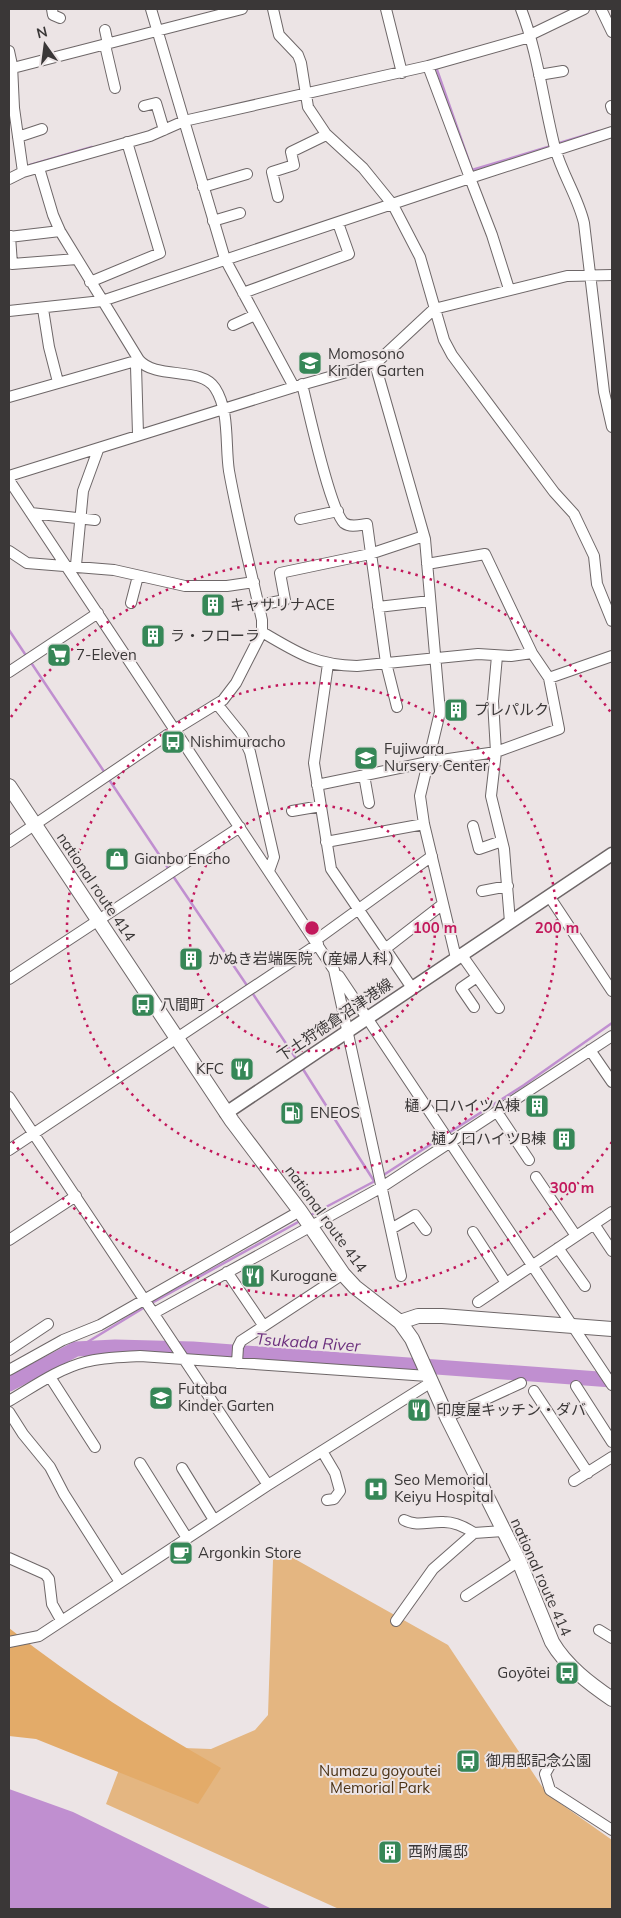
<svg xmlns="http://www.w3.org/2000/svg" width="621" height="1918" font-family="Mulish,'Noto Sans JP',sans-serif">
  <rect width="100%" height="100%" fill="#ece4e5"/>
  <!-- green -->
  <path fill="#e4b681" d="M286,1554L448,1645L547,1794L612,1840V1909H339L106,1804L128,1746L211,1749L255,1730L268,1715L273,1560Z"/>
  <!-- forest -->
  <path fill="#e3ab69" d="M9,1628C76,1681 147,1726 221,1768L198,1804L36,1739L9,1736Z"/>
  <!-- water -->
  <path fill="#c08fd0" d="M9,1789L73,1812L272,1909H9Z"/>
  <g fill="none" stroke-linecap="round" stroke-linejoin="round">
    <!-- stream -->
    <path stroke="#c08fd0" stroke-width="2.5" d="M436,67L472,170L551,146
      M556,144L599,131
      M30,165L92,147
      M9,630L27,657
      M30,661L105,773
      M108,778L170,871
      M173,876L248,987
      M251,991L297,1060
      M301,1066L374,1181
      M447,1134L524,1085L612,1023
      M382,1176L442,1137
      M309,1216L375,1181
      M150,1304L300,1221
      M76,1349L145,1307"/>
    <!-- river -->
    <path stroke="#c08fd0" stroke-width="15" d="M9,1384L76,1349L115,1347L193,1349L612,1380"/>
    <!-- minor casing -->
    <g stroke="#6e6768" stroke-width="12">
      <path id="minor" d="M52,9L53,15L60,18
        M151,9L225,259L294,387
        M273,9L279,35L298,55L301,63L308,107L326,134L363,168L393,205L420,257L444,340L452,355L554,492L574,514L594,556L597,584L612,621
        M386,9L402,73
        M521,9C538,53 543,101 555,148C562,174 578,197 584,223L604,392L612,427
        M601,9L612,32
        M105,30L108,44
        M530,35L584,9
        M105,45L115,88
        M9,51L12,65L14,108L23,172
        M428,66L530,37
        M9,69L242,9
        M539,75L563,71
        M144,106L156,103L164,130
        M611,106L612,109
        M18,137L42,129
        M9,179L23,172L150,136L184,121L428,66L470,178L612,132
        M203,187L247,174
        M278,197L272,172L294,165L291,152L326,135
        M213,221L240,213
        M10,236L12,264L77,259
        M9,237L60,231
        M90,282L160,253L127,142
        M243,293L349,254L338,223
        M43,309L49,347L58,382
        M9,311L102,301L470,178L492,235L509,289
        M233,325L255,315
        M375,364L425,539L440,712L420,796L424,824L456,958
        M302,384C308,408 330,510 344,523C351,528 359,525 367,524L386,663L397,707
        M9,397L139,360
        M138,434L136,366L139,360
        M9,476L294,387L375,364L434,309L567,276L612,275
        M9,480L334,970L401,1276
        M31,513L95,520
        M300,519L338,511
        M9,551L27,563L114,570L185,586H227L254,582
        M427,564L485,554L532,653
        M76,565L83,491L98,450
        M131,603L138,576
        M259,605L285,600L280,573L370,554L424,536
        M378,607L430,601
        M262,632C298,653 315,665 357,666L478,654L511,656L532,653L549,678L612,656
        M497,656L493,701L496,752L491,796L504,849L510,922
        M328,664L314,763L331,869L412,988
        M9,672L98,613
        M217,704L242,735L250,752L274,857L269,871
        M364,775L369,803
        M317,785L428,762L496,752L559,729L549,678
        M292,811L321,806
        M473,826L479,849L502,841
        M9,842L179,727L223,700L236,683L262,632V620C251,571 238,521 229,471C225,446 230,411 215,388C201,366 156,380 139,360L60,231L53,215L39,168
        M326,842L424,824
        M482,891L508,886
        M549,896L612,991
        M316,940L432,856
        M385,949L443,904
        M461,954L499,1008
        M339,976L612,1385
        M9,979L240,827
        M474,1007L461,988L477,977
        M590,1050L612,1082
        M9,1097L268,1485
        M497,1112L529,1160
        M9,1150L318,944
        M536,1177L576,1236
        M594,1224L612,1251
        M391,1229L415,1215L426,1230
        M473,1232L506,1283
        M9,1240L76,1196
        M558,1248L585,1286
        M227,1272L263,1325
        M478,1302L612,1212
        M154,1313L382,1187L612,1036
        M9,1350L48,1324
        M237,1363L238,1347L241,1341L343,1274
        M9,1370L63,1340L100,1325L300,1211
        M50,1377L95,1447
        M576,1386L612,1442
        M534,1391L588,1473
        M9,1401C33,1387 58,1369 85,1362C103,1357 122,1357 140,1356L428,1376
        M9,1412L23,1434L50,1467L64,1494L120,1582
        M447,1417L521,1383
        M322,1451L335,1473L340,1491L334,1499L327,1500
        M140,1463L187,1538
        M182,1468L214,1520
        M574,1481L612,1457
        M404,1520C417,1527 430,1521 444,1522C456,1522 465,1527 474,1533
        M9,1558L45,1574L49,1579L52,1604L61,1620
        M466,1596L519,1561
        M396,1621L433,1569L474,1533L503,1531
        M599,1630L612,1638
        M9,1642L39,1636L268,1485L430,1383
        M550,1765L545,1774L550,1790L612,1830"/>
    </g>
    <!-- major casing -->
    <g stroke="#6e6768" stroke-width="15">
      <path id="major" d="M226,1113L612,854"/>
    </g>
    <!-- highway casing -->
    <g stroke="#6e6768" stroke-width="16">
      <path id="highway" d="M9,786L232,1121L300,1211L343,1274L355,1287L400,1322L412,1339L447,1417L519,1561L552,1642C566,1666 590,1684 612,1699
        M400,1322L418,1316H442L612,1329"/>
    </g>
    <!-- minor -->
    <use href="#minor" stroke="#fff" stroke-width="10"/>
    <!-- major -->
    <use href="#major" stroke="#fff" stroke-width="12"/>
    <!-- highway -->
    <use href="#highway" stroke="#fff" stroke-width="14"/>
  </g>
  <!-- distance rings -->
  <g fill="none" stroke="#c2185b" stroke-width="2.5" stroke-dasharray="2.5 5">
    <circle cx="312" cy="928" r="123"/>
    <circle cx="312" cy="928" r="245"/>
    <path d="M612 1142A368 368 0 0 1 11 1139M11 717A368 368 0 0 1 612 714"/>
  </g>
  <!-- icons -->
  <defs>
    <g id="school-square" transform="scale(1.25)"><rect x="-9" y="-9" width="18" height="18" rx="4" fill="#368757" stroke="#ece4e5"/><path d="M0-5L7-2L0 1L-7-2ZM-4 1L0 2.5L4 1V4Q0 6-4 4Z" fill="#fff"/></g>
    <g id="building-square" transform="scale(1.25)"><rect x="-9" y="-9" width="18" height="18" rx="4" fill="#368757" stroke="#ece4e5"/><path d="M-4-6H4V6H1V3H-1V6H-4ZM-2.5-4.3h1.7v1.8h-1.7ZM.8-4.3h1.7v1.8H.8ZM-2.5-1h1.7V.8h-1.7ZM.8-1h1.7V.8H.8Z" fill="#fff"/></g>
    <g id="supermarket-square" transform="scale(1.25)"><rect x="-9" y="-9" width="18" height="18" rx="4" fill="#368757" stroke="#ece4e5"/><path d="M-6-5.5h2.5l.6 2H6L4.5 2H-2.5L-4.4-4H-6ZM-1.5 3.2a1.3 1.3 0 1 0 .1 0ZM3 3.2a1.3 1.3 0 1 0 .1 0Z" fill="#fff"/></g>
    <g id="bus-square" transform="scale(1.25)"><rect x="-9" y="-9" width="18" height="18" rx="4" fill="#368757" stroke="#ece4e5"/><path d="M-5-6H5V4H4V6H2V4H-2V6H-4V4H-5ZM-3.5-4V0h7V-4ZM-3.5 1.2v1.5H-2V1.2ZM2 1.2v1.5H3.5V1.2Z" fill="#fff"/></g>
    <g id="shop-square" transform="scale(1.25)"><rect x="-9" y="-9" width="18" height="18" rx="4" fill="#368757" stroke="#ece4e5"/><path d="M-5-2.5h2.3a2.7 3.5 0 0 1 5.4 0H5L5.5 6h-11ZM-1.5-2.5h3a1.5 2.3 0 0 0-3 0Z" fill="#fff"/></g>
    <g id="restaurant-square" transform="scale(1.25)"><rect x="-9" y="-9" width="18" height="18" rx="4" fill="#368757" stroke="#ece4e5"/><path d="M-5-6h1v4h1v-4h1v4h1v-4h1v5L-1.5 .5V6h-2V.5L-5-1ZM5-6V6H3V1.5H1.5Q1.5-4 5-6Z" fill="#fff"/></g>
    <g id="fuel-square" transform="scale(1.25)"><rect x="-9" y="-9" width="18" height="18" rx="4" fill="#368757" stroke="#ece4e5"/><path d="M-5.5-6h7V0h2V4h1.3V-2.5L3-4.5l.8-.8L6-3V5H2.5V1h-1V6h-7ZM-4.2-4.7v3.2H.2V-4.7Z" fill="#fff"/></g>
    <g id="hospital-square" transform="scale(1.25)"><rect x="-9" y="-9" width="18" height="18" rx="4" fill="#368757" stroke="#ece4e5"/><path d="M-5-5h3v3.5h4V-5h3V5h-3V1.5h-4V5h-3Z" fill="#fff"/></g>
    <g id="cafe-square" transform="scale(1.25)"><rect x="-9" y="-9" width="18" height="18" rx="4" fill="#368757" stroke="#ece4e5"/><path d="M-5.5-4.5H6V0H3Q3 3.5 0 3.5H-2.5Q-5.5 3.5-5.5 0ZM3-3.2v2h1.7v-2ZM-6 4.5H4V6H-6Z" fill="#fff"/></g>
  </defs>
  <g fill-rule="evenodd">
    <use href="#school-square" x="310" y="363"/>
    <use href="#building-square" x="213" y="605"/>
    <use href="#building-square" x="153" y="636"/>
    <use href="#supermarket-square" x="59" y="655"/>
    <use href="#building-square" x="456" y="710"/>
    <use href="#bus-square" x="173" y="742"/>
    <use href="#school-square" x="366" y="758"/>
    <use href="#shop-square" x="117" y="859"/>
    <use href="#building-square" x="191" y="959"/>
    <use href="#bus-square" x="143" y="1005"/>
    <use href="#restaurant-square" x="242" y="1069"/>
    <use href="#building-square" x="537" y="1106"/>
    <use href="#fuel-square" x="292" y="1113"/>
    <use href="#building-square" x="564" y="1139"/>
    <use href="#restaurant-square" x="253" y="1276"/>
    <use href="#school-square" x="161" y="1398"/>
    <use href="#restaurant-square" x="419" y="1410"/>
    <use href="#hospital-square" x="376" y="1489"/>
    <use href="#cafe-square" x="181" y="1553"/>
    <use href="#bus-square" x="567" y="1673"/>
    <use href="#bus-square" x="468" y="1761"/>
    <use href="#building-square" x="390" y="1852"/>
  </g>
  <g text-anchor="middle" stroke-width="4" stroke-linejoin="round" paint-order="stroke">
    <!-- poi labels -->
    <g font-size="15" fill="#3a3737" stroke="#ece4e5" text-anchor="start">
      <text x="328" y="359">Momosono<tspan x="328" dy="17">Kinder Garten</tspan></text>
      <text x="230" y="610">キャサリナACE</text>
      <text x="170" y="641">ラ・フローラ</text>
      <text x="76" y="660">7-Eleven</text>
      <text x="474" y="715">プレパルク</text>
      <text x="190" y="747">Nishimuracho</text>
      <text x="384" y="754">Fujiwara<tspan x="384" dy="17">Nursery Center</tspan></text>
      <text x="134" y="864">Gianbo Encho</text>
      <text x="208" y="964">かぬき岩端医院（産婦人科）</text>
      <text x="160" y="1010">八間町</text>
      <text x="224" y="1074" text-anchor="end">KFC</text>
      <text x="520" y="1111" text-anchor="end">樋ノ口ハイツA棟</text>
      <text x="310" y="1118">ENEOS</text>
      <text x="546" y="1144" text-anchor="end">樋ノ口ハイツB棟</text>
      <text x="270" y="1281">Kurogane</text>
      <text x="178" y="1394">Futaba<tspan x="178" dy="17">Kinder Garten</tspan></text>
      <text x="436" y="1415">印度屋キッチン・ダバ</text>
      <text x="394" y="1485">Seo Memorial<tspan x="394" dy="17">Keiyu Hospital</tspan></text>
      <text x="198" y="1558">Argonkin Store</text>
      <text x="550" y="1678" text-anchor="end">Goyōtei</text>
      <text x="486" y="1766">御用邸記念公園</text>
      <text x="408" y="1857">西附属邸</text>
    </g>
    <!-- street labels -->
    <g font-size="15" fill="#3a3737" stroke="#ece4e5">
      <text transform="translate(96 887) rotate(56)" y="5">national route 414</text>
      <text transform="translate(335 1020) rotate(-34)" y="5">下土狩徳倉沼津港線</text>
      <text transform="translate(326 1219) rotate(54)" y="5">national route 414</text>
      <text transform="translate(541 1577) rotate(66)" y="5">national route 414</text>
    </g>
    <!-- park labels -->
    <g font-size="15" fill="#4a3215" stroke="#ece4e5">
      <text x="380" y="1776">Numazu goyoutei<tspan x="380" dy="17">Memorial Park</tspan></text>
    </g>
    <!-- water labels -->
    <g font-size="16" font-style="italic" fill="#6b2f7d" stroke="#ece4e5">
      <text transform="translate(308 1342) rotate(4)" y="6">Tsukada River</text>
    </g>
  </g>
  <circle cx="312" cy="928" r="8" fill="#c2185b" stroke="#ece4e5" stroke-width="2.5"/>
  <g font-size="15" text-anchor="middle" font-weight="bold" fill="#c2185b" stroke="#ece4e5" stroke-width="4" stroke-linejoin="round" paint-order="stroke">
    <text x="435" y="933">100 m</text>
    <text x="557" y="933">200 m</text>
    <text x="572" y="1193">300 m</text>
  </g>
  <!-- border -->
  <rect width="621" height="1918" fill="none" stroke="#3a3737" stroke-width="20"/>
  <!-- north arrow -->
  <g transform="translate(45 45) rotate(346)" stroke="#ece4e5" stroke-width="4" paint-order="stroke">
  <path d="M0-4L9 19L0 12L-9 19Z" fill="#3a3737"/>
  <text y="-8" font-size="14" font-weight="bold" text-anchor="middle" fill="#3a3737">N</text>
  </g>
</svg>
